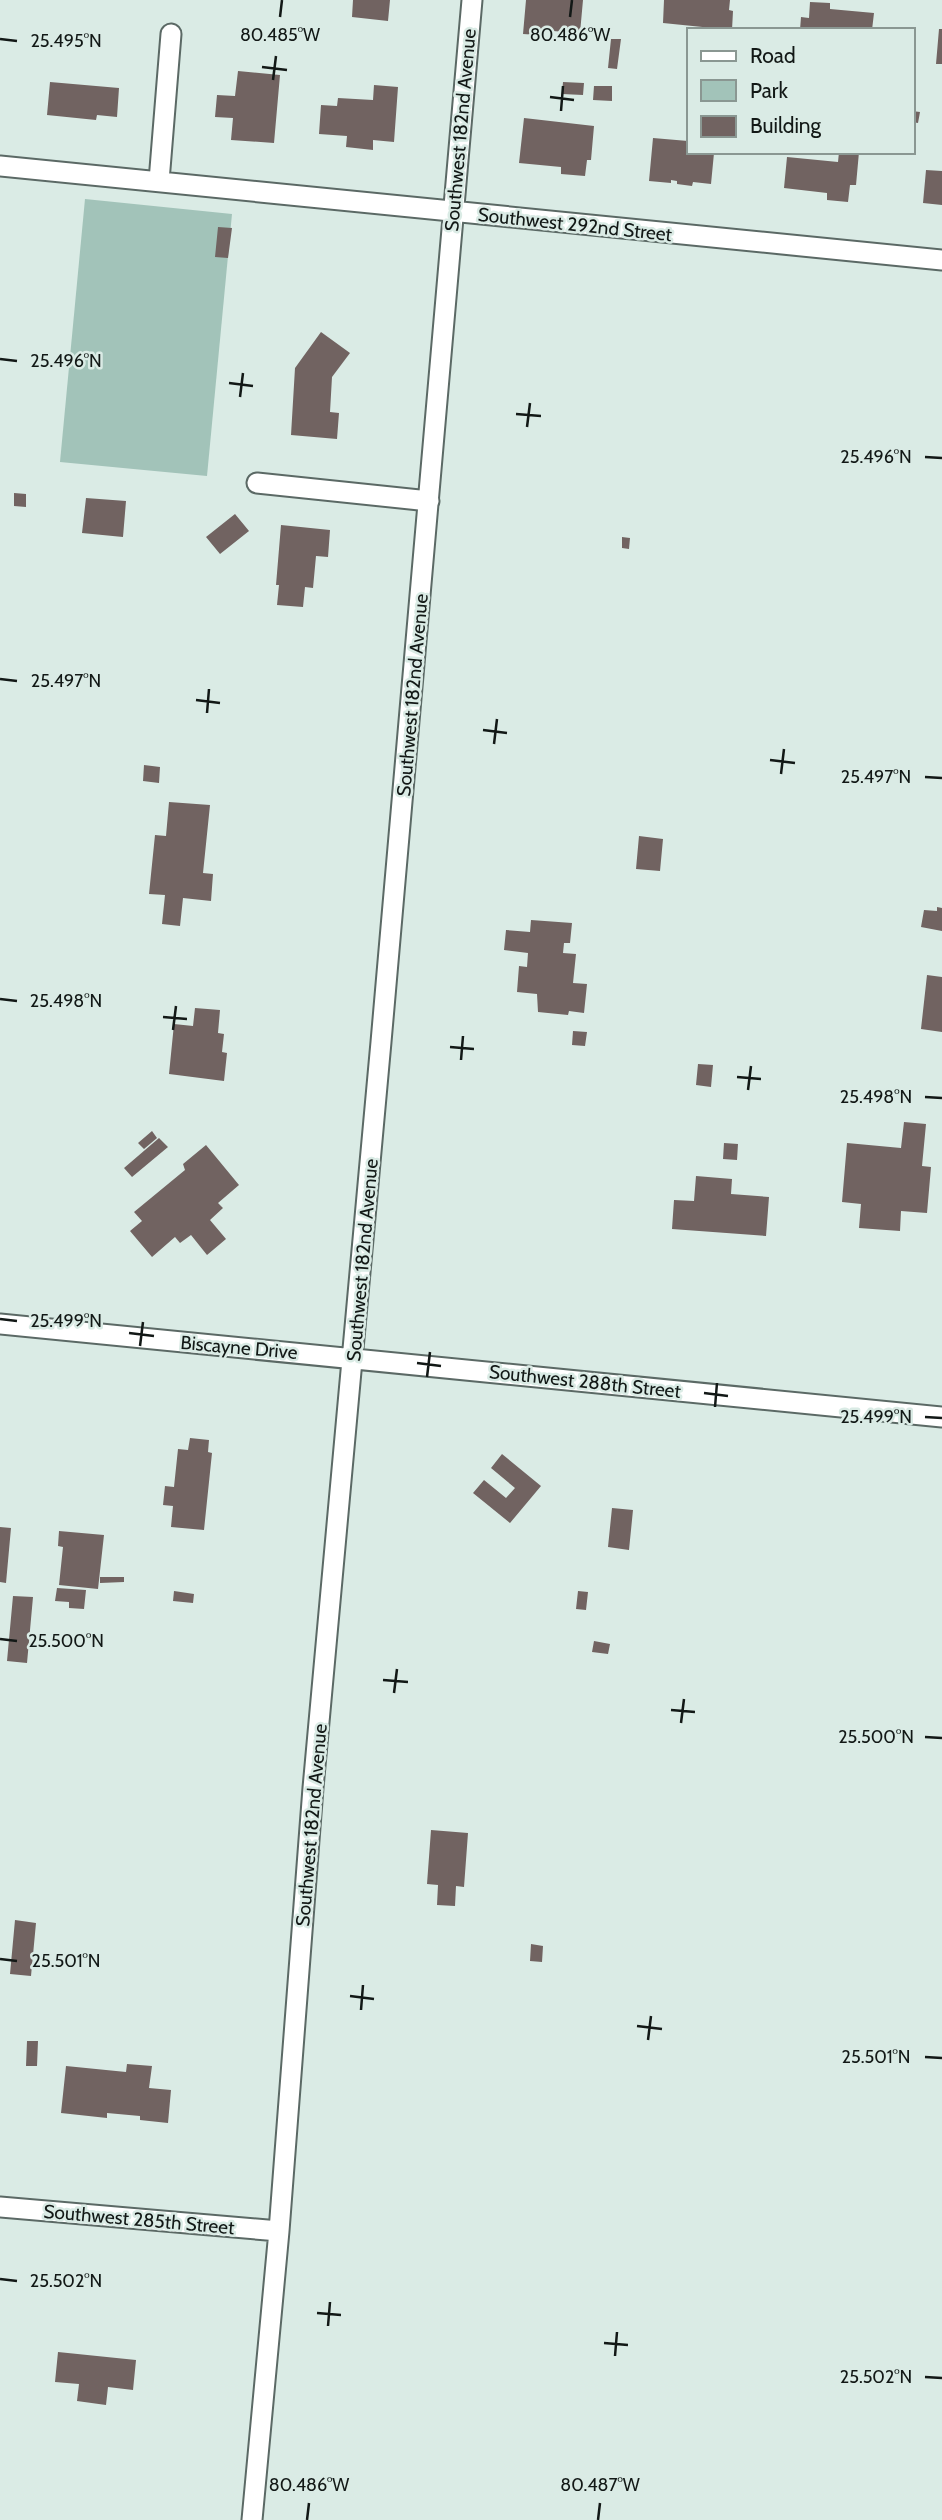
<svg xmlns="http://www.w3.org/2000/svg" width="942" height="2520" font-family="Cabin,sans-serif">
  <rect width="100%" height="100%" fill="#daebe5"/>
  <!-- green -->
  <path fill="#a2c3b9" d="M85,199L232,214L207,476L60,462Z"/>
  <!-- building -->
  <path fill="#716361" d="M353,0H390L388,21L352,17Z
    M526,0H583L580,33L539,30L538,35L523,34Z
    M664,0H730L729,10L733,11L732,30L663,23Z
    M810,2L830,3V9L874,13L872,30H800L801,17L809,18Z
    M939,29H942V64H936Z
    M611,39H621L617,69L608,68Z
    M238,71L280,75L274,143L231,140L233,118L215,117L217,95L235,96Z
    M50,82L119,88L117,117L97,115L96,120L47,115Z
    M563,82L584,83L583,95L562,94Z
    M374,85L398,87L394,142L373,140V150L346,147L347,136L319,134L321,105L337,106L338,98L373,100Z
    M594,86H612V101L593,100Z
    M912,111L920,112L918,123L912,122Z
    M524,118L594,126L591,160H587L585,176L561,174V167L519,163Z
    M653,138L688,141V152L714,153L711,184L693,182L692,186L677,184V181L671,180V183L649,181Z
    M839,152H859L856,185H850L848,202L827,200V193L784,188L787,157L838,162Z
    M926,170L942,171V205L923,203Z
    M218,227L232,228L228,258L215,257Z
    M321,332L350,353L332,377L330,412L339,413L337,439L291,435L295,368Z
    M14,493L26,494V507L14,506Z
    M86,498L126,501L123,537L82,533Z
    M235,514L249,531L220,554L206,537Z
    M281,525L330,530L328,557L316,556L313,588L305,587L303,607L277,605L279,585H276Z
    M622,537L630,538L629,549L622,548Z
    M144,765L160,767L159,783L143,781Z
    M169,802L210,805L203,873L213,874L211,901L183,898L180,926L162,924L165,895L149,894L155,835L166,836Z
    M639,836L663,839L660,871L636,869Z
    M937,907L942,908V931L921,927L924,910L937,911Z
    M531,920L572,923L570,943H564L563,953L576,954L573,983L587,984L584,1013L569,1011L568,1015L538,1012L537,994L517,992L519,966L527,967L528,953L504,950L506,930L530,932Z
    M927,975L942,977V1032L921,1029Z
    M195,1008L220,1010L218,1033L224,1034L222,1052L227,1053L224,1081L169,1074L174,1024L193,1026Z
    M573,1031L587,1032L585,1046L572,1045Z
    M698,1064L713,1065L711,1087L696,1085Z
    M904,1122L926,1124L922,1166L931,1167L927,1213L901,1211L900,1231L859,1228L861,1204L842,1202L847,1143L901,1148Z
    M152,1131L157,1138L144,1149L138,1143Z
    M159,1138L168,1147L132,1177L124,1168Z
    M724,1143L738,1144L737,1160L723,1159Z
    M206,1145L239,1185L218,1203L223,1208L210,1220L226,1239L207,1255L191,1235L180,1243L175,1237L152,1257L130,1231L142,1221L134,1212L185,1170L183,1164Z
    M696,1176L732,1179L731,1194L769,1197L766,1236L672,1229L674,1200L694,1201Z
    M190,1438L209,1440L208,1452L212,1453L204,1530L171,1527L173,1506L163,1505L165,1486L174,1487L178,1449L188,1450Z
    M502,1454L541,1486L510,1523L473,1493L484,1480L506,1498L515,1488L491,1468Z
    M612,1508L633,1510L629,1550L608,1547Z
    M0,1527L11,1528L6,1583L0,1582Z
    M59,1531L104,1535L98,1589L59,1585L63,1547L58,1546Z
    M100,1577H124V1582L100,1583Z
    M57,1588L86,1590L84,1609L69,1608V1602L55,1601Z
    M174,1591L194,1594L193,1603L173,1601Z
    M578,1591L588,1592L586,1610L576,1609Z
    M13,1596L33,1597L27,1663L7,1661Z
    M594,1641L610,1644L608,1654L592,1652Z
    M431,1830L468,1833L464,1887L456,1886L455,1906L437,1905L438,1885L427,1884Z
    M15,1920L36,1923L31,1976L10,1974Z
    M531,1944L543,1946L542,1962L530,1961Z
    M27,2041H38L37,2066H26Z
    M127,2064L152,2066L149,2088L171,2090L168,2123L140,2120V2116L107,2113V2118L61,2113L66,2066L126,2072Z
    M58,2352L136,2360L133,2390L108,2387L106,2405L77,2401L79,2384L55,2382Z"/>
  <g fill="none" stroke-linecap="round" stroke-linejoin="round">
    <!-- minor casing -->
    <g stroke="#5b6965" stroke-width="23">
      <path id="minor" d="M0,166L942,260
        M159,181L171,34
        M257,483L429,501
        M0,1324L942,1417
        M0,2207L279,2231
        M252,2520L279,2231L313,1788L381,1042L472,0"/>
    </g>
    <!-- minor -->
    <use href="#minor" stroke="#fff" stroke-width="19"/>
  </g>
  <!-- ticks -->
  <path fill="none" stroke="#121816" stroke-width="2.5" d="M280,17L282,0M570,17L572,0M0,39L17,41M262,67L287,70M273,80L276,56M550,97L574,100M561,111L563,86M0,359L17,361M229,383L253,386M240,397L243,373M516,414L541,416M527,427L530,403M925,457L942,458M0,679L17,681M196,700L220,703M207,713L209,689M483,730L507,733M494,744L497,719M770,760L795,763M781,774L784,749M925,777L942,778M0,999L17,1001M163,1017L187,1019M173,1030L176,1006M450,1047L474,1049M461,1060L463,1036M737,1077L761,1079M748,1090L751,1066M925,1097L942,1098M0,1319L17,1321M129,1333L154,1336M140,1346L143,1322M417,1363L441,1366M427,1377L430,1352M704,1393L728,1396M715,1407L717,1383M925,1417L942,1418M0,1639L17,1641M383,1680L408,1682M394,1693L397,1669M671,1710L695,1712M681,1723L684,1699M925,1737L942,1738M0,1959L17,1961M350,1996L374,1999M361,2010L363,1985M637,2026L662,2029M648,2040L651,2016M925,2057L942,2058M0,2279L17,2281M317,2313L341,2315M328,2326L330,2302M604,2343L628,2345M615,2356L617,2332M925,2377L942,2378M307,2520L309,2503M598,2520L600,2503"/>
  <g text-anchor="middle" stroke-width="5" stroke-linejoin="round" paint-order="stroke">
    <!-- street labels -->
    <g font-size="19" fill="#121816" stroke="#daebe5">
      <text transform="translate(460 130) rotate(-85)" y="7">Southwest 182nd Avenue</text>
      <text transform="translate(575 224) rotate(6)" y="7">Southwest 292nd Street</text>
      <text transform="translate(412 695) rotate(-85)" y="7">Southwest 182nd Avenue</text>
      <text transform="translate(362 1260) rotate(-85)" y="7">Southwest 182nd Avenue</text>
      <text transform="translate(239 1347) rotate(5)" y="7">Biscayne Drive</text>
      <text transform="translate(585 1381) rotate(6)" y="7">Southwest 288th Street</text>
      <text transform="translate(311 1825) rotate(-85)" y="7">Southwest 182nd Avenue</text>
      <text transform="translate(139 2219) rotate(5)" y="7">Southwest 285th Street</text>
    </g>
  </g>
  <g font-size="18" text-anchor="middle" fill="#121816" stroke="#daebe5" stroke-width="5" stroke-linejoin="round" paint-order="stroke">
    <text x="280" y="41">80.485°W</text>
    <text x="570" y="41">80.486°W</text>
    <text x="66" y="47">25.495°N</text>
    <text x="66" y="367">25.496°N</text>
    <text x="876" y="463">25.496°N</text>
    <text x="66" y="687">25.497°N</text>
    <text x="876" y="783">25.497°N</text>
    <text x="66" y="1007">25.498°N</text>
    <text x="876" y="1103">25.498°N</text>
    <text x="66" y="1327">25.499°N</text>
    <text x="876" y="1423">25.499°N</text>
    <text x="66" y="1647">25.500°N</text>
    <text x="876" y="1743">25.500°N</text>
    <text x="66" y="1967">25.501°N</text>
    <text x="876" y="2063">25.501°N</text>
    <text x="66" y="2287">25.502°N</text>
    <text x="876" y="2383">25.502°N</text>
    <text x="309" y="2491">80.486°W</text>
    <text x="600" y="2491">80.487°W</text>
  </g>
  <!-- legend -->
  <rect x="687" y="28" width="228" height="126" fill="#daebe5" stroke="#8a9792" stroke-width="2"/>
  <rect x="701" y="51" width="35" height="10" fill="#ffffff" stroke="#8a9792" stroke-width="2"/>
  <text x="750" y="63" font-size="21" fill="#121816">Road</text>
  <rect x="701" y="80" width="35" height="21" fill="#a2c3b9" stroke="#8a9792" stroke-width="2"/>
  <text x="750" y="98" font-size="21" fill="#121816">Park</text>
  <rect x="701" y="116" width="35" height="21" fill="#716361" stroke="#8a9792" stroke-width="2"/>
  <text x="750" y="133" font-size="21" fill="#121816">Building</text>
</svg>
